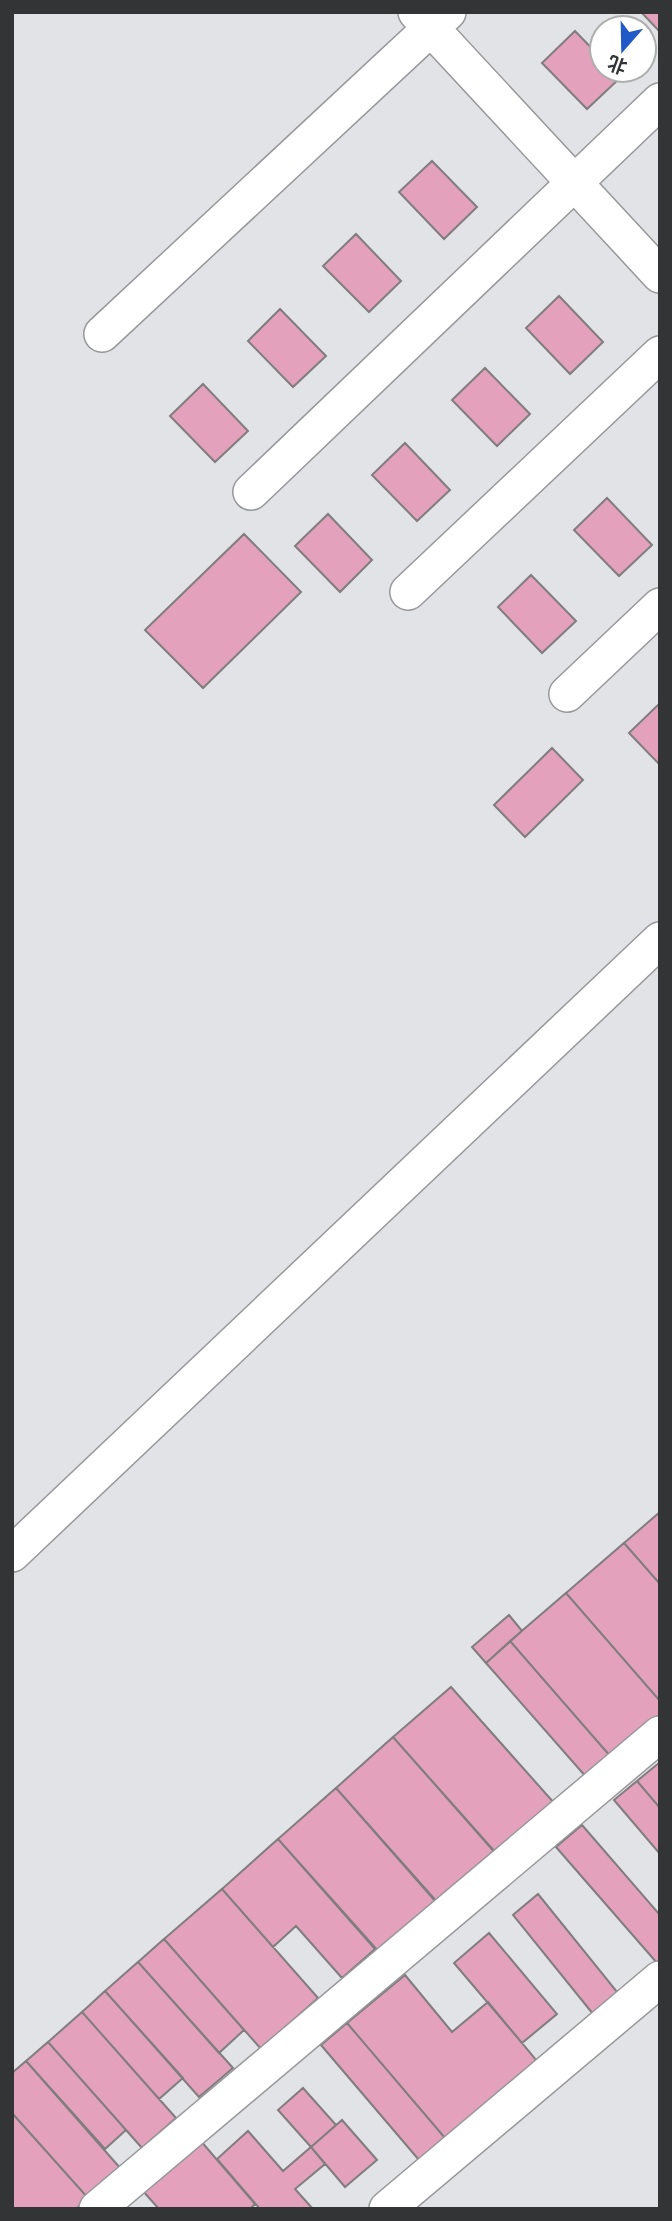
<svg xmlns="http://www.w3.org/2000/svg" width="672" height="2221" font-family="'Titillium Web','Noto Sans SC',sans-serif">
  <rect width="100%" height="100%" fill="#e2e3e6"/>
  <!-- building -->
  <path fill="#e4a1bc" stroke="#807d7e" stroke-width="2" d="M641,12H660V32Z
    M575,31L602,59V70H613L620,78L587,109L542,63Z
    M432,161L477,207L444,239L399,192Z
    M356,234L401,281L369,312L323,266Z
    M559,296L603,342L570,374L526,328Z
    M280,309L326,356L293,387L248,341Z
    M485,368L530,414L497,446L452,400Z
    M203,384L248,431L215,462L170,416Z
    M405,443L450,490L417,521L372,475Z
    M607,498L652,545L619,576L574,530Z
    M328,514L372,560L340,592L295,546Z
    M244,534L301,592L203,688L145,630Z
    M531,575L576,621L542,653L498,607Z
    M660,703V765L629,733Z
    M552,748L583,780L525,837L494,805Z
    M660,1512V1584L624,1543Z
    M624,1543L660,1584V1701L566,1593Z
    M566,1593L660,1701V1715L611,1757L510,1641Z
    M509,1615L522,1631L486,1663L472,1647Z
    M510,1641L611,1757L587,1778L486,1663Z
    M451,1687L555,1804L497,1855L393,1737Z
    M393,1737L496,1853L438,1903L336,1788Z
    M660,1762V1808L637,1781Z
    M637,1781L660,1808V1854L614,1800Z
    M336,1788L436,1902L379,1952L278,1839Z
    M582,1825L660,1915V1960L657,1963L556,1847Z
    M278,1839L375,1949L342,1978L296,1926L273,1947L222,1889Z
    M222,1889L318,1998L261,2049L164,1939Z
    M538,1894L618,1993L593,2014L513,1915Z
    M489,1933L557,2014L522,2043L454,1963Z
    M164,1939L244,2030L219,2053L138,1962Z
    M138,1962L233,2068L199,2097L105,1991Z
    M405,1975L452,2032L488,2002L537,2061L445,2138L347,2023Z
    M105,1991L183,2078L159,2099L82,2012Z
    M82,2012L176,2118L142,2148L48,2042Z
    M347,2023L445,2138L419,2160L321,2045Z
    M48,2042L126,2130L105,2149L26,2061Z
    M26,2061L121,2169L88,2198L12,2113V2073Z
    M303,2088L336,2125L311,2147L278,2110Z
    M12,2113L88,2198L76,2209H12Z
    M342,2120L377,2160L345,2187L311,2147Z
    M248,2131L283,2171L311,2147L325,2164L295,2189L313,2209H260L217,2159Z
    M200,2140L255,2204L250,2209H159L142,2190Z"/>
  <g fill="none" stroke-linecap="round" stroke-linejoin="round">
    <!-- minor casing -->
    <g stroke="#98989b" stroke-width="38">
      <path id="minor" d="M416,12L660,275
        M102,334L448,12
        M251,492L660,101
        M408,592L660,354
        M567,694L660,606
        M12,1554L660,940
        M97,2209L660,1734
        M387,2209L660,1979"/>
    </g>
    <!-- minor -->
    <use href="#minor" stroke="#fff" stroke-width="35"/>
  </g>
  <!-- border -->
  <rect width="672" height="2221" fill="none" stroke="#333435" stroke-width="28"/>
  <!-- north arrow -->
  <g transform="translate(623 49) rotate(200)"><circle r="33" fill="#ffffff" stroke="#adaeae" stroke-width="2"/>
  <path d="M0-5L12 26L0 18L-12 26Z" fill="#215ac6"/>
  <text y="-10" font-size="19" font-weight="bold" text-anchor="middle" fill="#333435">北</text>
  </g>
</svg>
